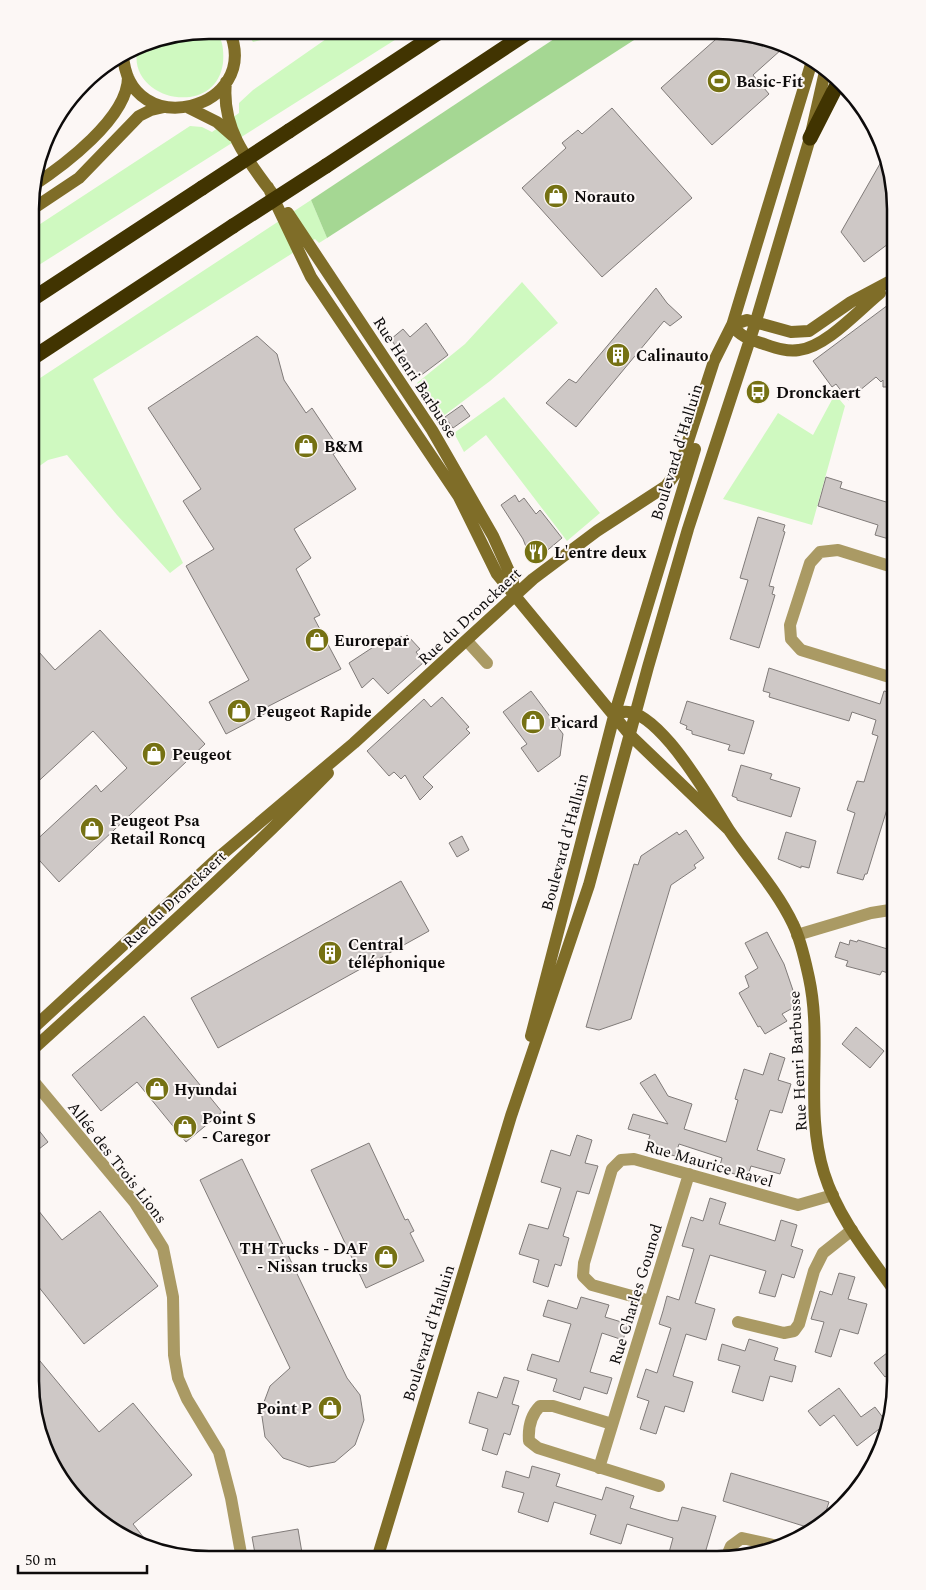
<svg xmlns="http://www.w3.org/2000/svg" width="926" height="1590" font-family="Spectral,serif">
  <rect width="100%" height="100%" fill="#fcf7f5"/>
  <!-- green -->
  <path fill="#cff9c0" d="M208,30H215C223,39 224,51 223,63C215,122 120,98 139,44Z
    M245,30H277L281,35L253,42Z
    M339,30L409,31L31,270V230L190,126L202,127L212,132L239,113V103L253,90Z
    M311,200L327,238L319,243L315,239L93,379L183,563L170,573L117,515L67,455L48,460L31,472V384Z
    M522,282L558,323L490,381L442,417L417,383L465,344Z
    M835,394L845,406L812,525L723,499L778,413L813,435Z
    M504,397L600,513L567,541L486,435L464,452L454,433Z"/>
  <!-- forest -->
  <path fill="#a5d793" d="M566,31H648L327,238L311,200Z"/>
  <!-- building -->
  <path fill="#cec8c6" stroke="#807b79" d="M724,32H741L782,49L753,75L769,94L712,145L661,88Z
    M612,108L692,198L602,277L522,188L566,148L562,143L578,130L582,134Z
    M885,155L896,208V238L864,262L841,232Z
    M656,288L667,303L682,317L670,326L664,321L576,427L546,403L569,379L576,383Z
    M896,299V387H883V380L881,382L876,377L848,400L836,384L832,387L813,361Z
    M426,323L448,355L416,379L391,339L403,329L410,337Z
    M257,336L277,354L284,380L306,413L312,408L340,450L333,454L356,489L294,529L311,558L296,569L320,615L314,618L341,669L263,709L266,713L226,734L209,702L249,680L186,566L214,549L183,501L201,489L148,408Z
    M462,405L470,416L453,428L445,417Z
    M826,477L842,482L840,488L896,505V541L875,535L878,525L818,506Z
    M515,495L519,502L524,498L536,514L540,510L562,538L537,559L530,557L523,539L501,505Z
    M758,517L785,525L783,531L785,532L769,586L774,587L772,594L775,595L759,648L730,639L748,580L740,578Z
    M100,630L205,744L59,882L31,851V845L96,785L101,792L127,768L93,731L31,788V643L55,670Z
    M407,635L420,649L416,652L424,662L388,694L373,678L362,688L349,663L390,636L394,642L401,636L404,639Z
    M769,668L880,704L884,691L896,694V780L867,874H865L863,880L837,873L855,813L847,810L857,781L864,782L878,736L872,734L876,720L852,712L849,721L769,697L770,693L763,691Z
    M531,691L563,734L560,756L538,772L521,748L527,744L503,712Z
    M442,697L469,727L466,729L470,733L423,777L433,787L420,800L405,775L401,779L394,772L389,776L367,751L424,699L431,707Z
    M687,701L754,721L744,754L728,750L730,745L692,734V731L686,729L687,726L680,723Z
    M741,765L772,774L770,779L800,788L791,817L737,800V798L732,796Z
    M686,830L704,858L694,865L696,868L671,885L631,1019L599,1030L586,1027L634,864L638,865L641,856L677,832L679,835Z
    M786,832L816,841L809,868L801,866V868L778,859Z
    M462,836L469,850L457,857L449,843Z
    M401,881L429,931L218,1048L191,998Z
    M767,932L784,964L798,1005L782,1014L787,1021L765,1034L760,1026L758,1027L739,993L749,987L745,976L758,968L745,943Z
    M850,940L857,942L858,940L894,951L888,973L882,971L880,975L865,971L846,966L848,961L835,957L840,942L849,945Z
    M144,1016L222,1112L186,1142L137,1082L101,1111L72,1075Z
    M856,1027L884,1051L870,1068L842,1044Z
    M770,1053L785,1058L778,1080L791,1084L782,1113L770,1110L757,1150L785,1159L780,1174L751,1166L747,1178L719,1169L722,1158L679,1144L675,1156L646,1148L650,1135L628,1129L633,1114L668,1124L640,1083L655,1074L668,1096L692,1104L684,1129L726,1142L738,1100L735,1099L744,1069L763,1075Z
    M30,1119L48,1142L30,1156Z
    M577,1135L592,1140L585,1163L598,1166L589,1194L577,1191L563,1236L569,1238L561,1266L555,1264L548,1287L533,1282L539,1260L519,1254L529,1224L548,1229L561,1188L541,1182L551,1150L570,1156Z
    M369,1143L405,1220L408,1219L414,1231L410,1233L424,1261L366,1288L311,1170Z
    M242,1159L347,1378L360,1395L364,1420L355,1445L335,1462L309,1467L283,1458L265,1437L261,1410L270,1386L290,1368L200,1180Z
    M710,1198L726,1203L719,1224L756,1235L775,1241L781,1220L797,1225L791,1246L803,1250L794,1278L782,1274L775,1297L759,1293L766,1271L710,1255L695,1303L715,1309L706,1340L686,1334L673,1376L693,1382L684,1412L665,1406L656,1434L640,1429L649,1401L637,1397L646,1369L657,1373L671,1328L659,1324L663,1311L667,1296L679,1300L694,1249L682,1246L691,1217L703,1221Z
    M30,1200L62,1240L100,1211L158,1286L84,1344L30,1276Z
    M839,1273L855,1277L848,1299L867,1304L858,1334L840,1329L831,1357L815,1352L824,1322L811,1319L820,1291L832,1295Z
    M581,1297L609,1305L605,1317L628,1324L623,1340L602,1333L596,1353L590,1372L612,1378L607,1394L584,1387L580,1400L553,1391L557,1379L527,1370L532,1354L559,1362L571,1324L543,1316L548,1300L577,1309Z
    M749,1339L778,1348L774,1360L796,1366L792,1382L770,1376L763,1401L732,1392L740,1366L718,1360L722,1344L745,1351Z
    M896,1346V1369L885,1377L874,1363Z
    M30,1349L99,1432L133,1403L192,1475L133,1524L148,1543L100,1523L43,1450L30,1382Z
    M504,1377L519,1381L512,1404L519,1406L510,1435L504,1433L497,1455L482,1450L488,1429L469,1423L478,1392L497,1398Z
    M839,1388L861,1417L875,1407L887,1423L857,1446L834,1415L820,1426L808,1411Z
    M532,1466L560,1474L556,1486L602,1500L606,1487L634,1496L630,1508L670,1520L678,1521L682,1507L716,1516L703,1560H667L673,1538L627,1524L621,1544L590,1534L596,1515L554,1502L548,1522L518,1512L524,1493L502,1487L506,1471L529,1478Z
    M731,1473L829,1502L824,1517L810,1528L723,1501Z
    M298,1529L303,1559H256L252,1537Z"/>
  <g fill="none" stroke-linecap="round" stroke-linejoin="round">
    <!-- street -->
    <path stroke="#aa9a64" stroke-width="12" d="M467,641L487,663
      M896,679L801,650L791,639L790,625L810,563L820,552L838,550L896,568
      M895,909L893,886L896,867
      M797,935L871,913L896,909
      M30,1077L135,1203L163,1248L173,1297L174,1355L178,1378L187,1399L219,1452L231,1498L242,1559
      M650,1301L592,1285L583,1276L584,1263L612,1169L621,1160L634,1159L798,1205L833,1195
      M738,1322L784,1333L794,1331L799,1324L814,1271L823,1253L852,1230
      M612,1424L553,1406H540C530,1416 528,1428 529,1441L538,1448L659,1486
      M599,1468L689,1174
      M726,1558L731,1546L742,1538L782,1547"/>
    <!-- secondary -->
    <path stroke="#7f6d28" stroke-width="12" d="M123,54C128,144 264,110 229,30
      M226,82C221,127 246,159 272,193
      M189,108L217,122L233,136
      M31,187C63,166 128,118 128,77
      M268,187L311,277L459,497L497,574L630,735L728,829
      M31,210L79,178L139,116L151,110L164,107
      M288,213L432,430L493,536L512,578L516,596
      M732,325C740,337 752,340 764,344C776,348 787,352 799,350C826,347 859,310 880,293
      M731,329L812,61
      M614,716C649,688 714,807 729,830C750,861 777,890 793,924C801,940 805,960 809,978C823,1043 804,1109 824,1173C838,1218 869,1255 896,1293
      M30,1031L219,857L354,743L533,579L597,531L666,486L679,469L714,361L732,325L747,320L791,332L809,331L851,302L896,278
      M531,1036L614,716L695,449
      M30,1052C131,960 233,870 328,773
      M377,1559L511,1116L589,885L648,667L688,529L756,321L810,138L826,67"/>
    <!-- highway -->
    <path stroke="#413401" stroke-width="15" d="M289,131L441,31
      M810,138L838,83
      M326,166L530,31
      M31,300L202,188
      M31,359L233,226"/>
    <!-- highway-bridge -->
    <path stroke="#413401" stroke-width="15" d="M202,188L289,131
      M233,226L326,166"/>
  </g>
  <!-- icons -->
  <defs>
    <g id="stadium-disc" transform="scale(1.25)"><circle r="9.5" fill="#757113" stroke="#fcf7f5"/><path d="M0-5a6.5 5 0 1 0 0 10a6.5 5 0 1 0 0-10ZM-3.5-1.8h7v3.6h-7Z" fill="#fff"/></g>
    <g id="shop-disc" transform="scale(1.25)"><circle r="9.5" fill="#757113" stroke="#fcf7f5"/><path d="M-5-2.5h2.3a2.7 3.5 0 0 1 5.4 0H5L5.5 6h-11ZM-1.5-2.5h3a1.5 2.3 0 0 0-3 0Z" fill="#fff"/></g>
    <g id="building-disc" transform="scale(1.25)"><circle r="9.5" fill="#757113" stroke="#fcf7f5"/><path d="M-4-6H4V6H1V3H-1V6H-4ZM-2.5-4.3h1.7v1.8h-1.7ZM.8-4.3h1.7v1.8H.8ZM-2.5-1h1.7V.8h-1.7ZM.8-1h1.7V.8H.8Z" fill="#fff"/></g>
    <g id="bus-disc" transform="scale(1.25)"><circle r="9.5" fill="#757113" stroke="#fcf7f5"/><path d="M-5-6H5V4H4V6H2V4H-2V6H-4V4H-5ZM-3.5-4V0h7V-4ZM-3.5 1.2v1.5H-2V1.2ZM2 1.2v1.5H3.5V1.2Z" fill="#fff"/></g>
    <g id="restaurant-disc" transform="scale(1.25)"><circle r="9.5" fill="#757113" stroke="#fcf7f5"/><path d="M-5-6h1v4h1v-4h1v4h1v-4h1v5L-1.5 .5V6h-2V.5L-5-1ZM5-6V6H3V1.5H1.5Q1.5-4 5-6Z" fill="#fff"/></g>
  </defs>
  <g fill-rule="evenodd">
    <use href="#stadium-disc" x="719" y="81"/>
    <use href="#shop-disc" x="556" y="196"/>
    <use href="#building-disc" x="618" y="355"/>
    <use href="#bus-disc" x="758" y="392"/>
    <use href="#shop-disc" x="306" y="446"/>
    <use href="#restaurant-disc" x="536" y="552"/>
    <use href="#shop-disc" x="317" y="640"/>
    <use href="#shop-disc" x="239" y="711"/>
    <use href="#shop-disc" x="533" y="722"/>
    <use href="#shop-disc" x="154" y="754"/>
    <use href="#shop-disc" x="92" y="829"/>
    <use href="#building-disc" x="330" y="953"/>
    <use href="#shop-disc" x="157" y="1089"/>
    <use href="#shop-disc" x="185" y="1127"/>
    <use href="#shop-disc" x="386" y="1257"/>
    <use href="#shop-disc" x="330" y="1408"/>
  </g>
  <g text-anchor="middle" stroke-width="4" stroke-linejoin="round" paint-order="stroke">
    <!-- poi labels -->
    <g font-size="16" font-weight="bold" fill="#0d0b0b" stroke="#fcf7f5" text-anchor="start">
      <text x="736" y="87">Basic-Fit</text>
      <text x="574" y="202">Norauto</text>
      <text x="636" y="361">Calinauto</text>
      <text x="776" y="398">Dronckaert</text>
      <text x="324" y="452">B&amp;M</text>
      <text x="554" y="558">L'entre deux</text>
      <text x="334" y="646">Eurorepar</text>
      <text x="256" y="717">Peugeot Rapide</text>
      <text x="550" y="728">Picard</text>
      <text x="172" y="760">Peugeot</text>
      <text x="110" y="826">Peugeot Psa<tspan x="110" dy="18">Retail Roncq</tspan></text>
      <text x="348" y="950">Central<tspan x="348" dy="18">téléphonique</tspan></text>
      <text x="174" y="1095">Hyundai</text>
      <text x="202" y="1124">Point S<tspan x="202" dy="18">- Caregor</tspan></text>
      <text x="368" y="1254" text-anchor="end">TH Trucks - DAF<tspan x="368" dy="18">- Nissan trucks</tspan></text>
      <text x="312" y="1414" text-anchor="end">Point P</text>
    </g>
    <!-- street labels -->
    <g font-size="16" fill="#0d0b0b" stroke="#fcf7f5">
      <text transform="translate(416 377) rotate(57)" y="6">Rue Henri Barbusse</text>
      <text transform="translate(676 452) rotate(-73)" y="6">Boulevard d'Halluin</text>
      <text transform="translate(469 616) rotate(-43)" y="6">Rue du Dronckaert</text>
      <text transform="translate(564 842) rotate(-75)" y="6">Boulevard d'Halluin</text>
      <text transform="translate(174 899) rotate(-43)" y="6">Rue du Dronckaert</text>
      <text transform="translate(797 1061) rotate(-93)" y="6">Rue Henri Barbusse</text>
      <text transform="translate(118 1162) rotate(52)" y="6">Allée des Trois Lions</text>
      <text transform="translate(709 1163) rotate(16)" y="6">Rue Maurice Ravel</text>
      <text transform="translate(635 1294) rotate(-73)" y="6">Rue Charles Gounod</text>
      <text transform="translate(428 1333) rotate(-73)" y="6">Boulevard d'Halluin</text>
    </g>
  </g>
  <!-- crop -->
  <path d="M0 0H926V1590H0ZM209 39H717A170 170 0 0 1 887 209V1381A170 170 0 0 1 717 1551H209A170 170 0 0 1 39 1381V209A170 170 0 0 1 209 39Z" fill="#fcf7f5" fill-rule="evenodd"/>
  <path fill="none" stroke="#0d0b0b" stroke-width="2.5" d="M209 39H717A170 170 0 0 1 887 209V1381A170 170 0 0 1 717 1551H209A170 170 0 0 1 39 1381V209A170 170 0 0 1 209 39Z"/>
  <!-- scale -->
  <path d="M18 1565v8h129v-8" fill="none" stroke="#0d0b0b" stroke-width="2.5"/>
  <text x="25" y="1565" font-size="15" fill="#0d0b0b" stroke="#fcf7f5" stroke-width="4" paint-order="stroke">50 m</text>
</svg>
